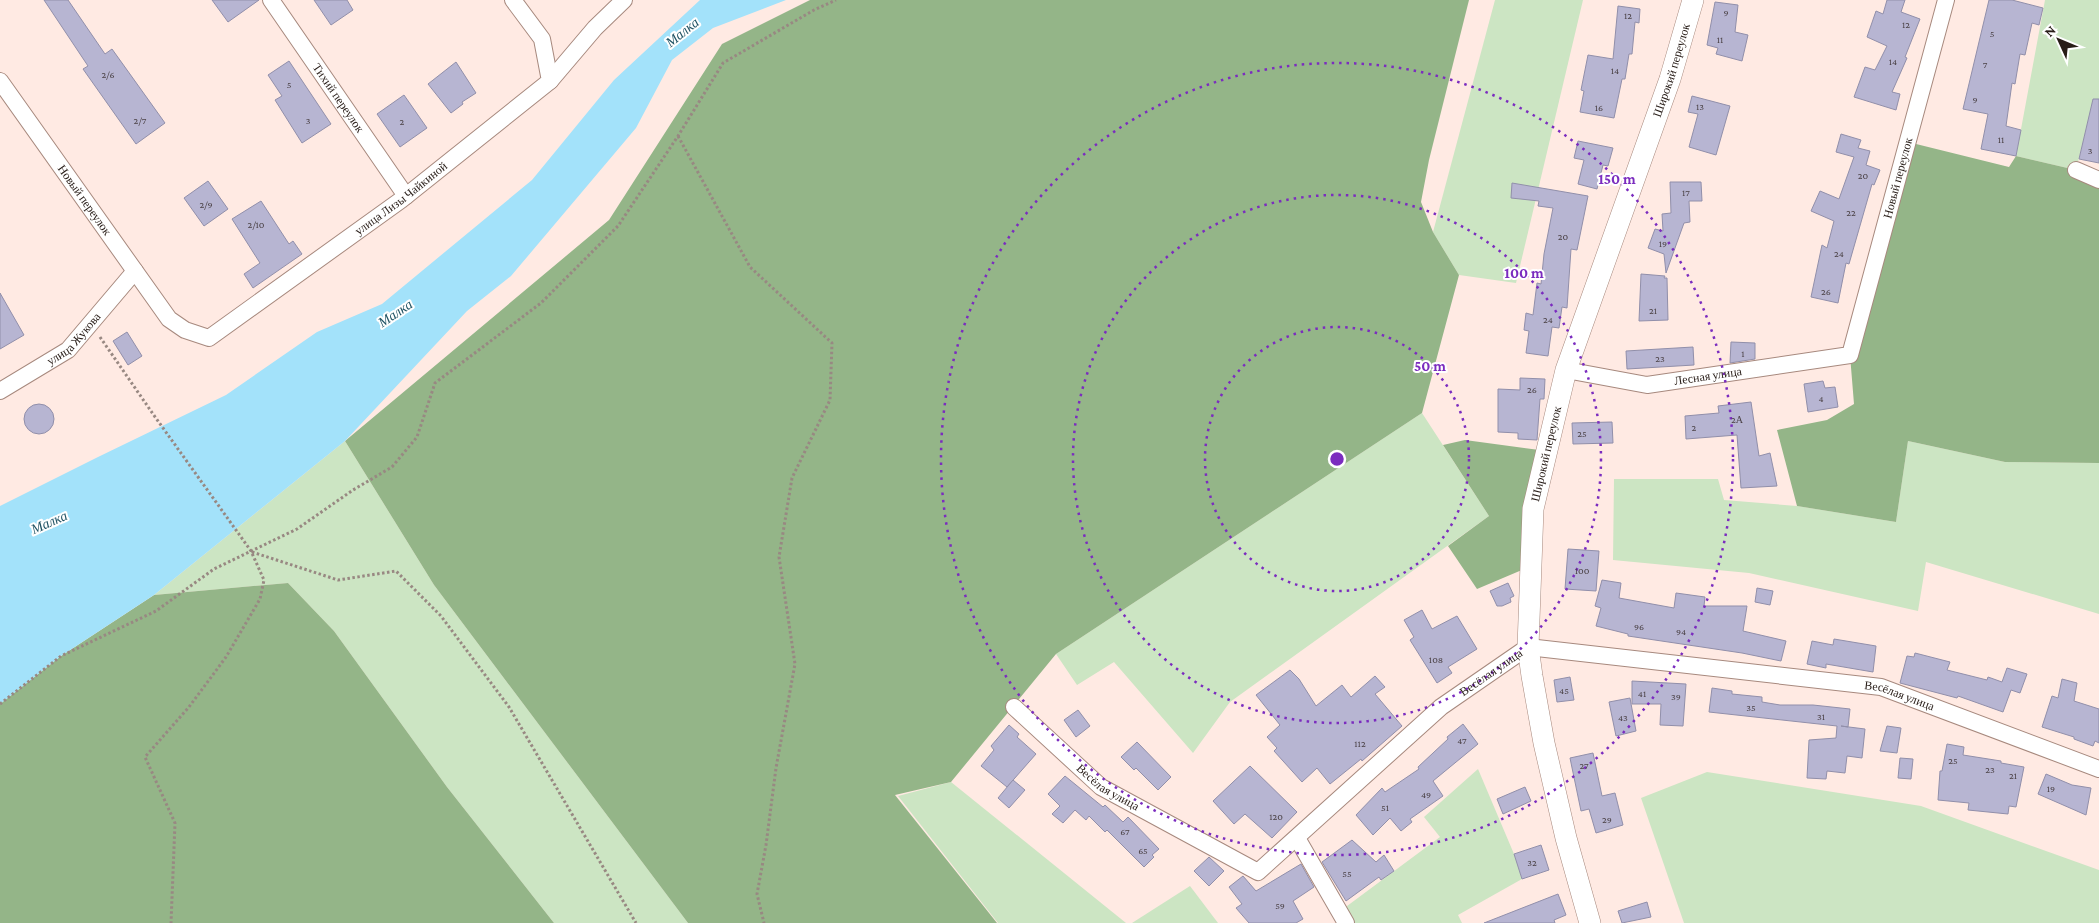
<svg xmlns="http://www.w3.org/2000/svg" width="2099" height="923" font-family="'Crimson Pro',serif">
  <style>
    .green { fill: #cce5c3 }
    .forest { fill: #94b588 }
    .water { fill: #a3e2fa }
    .building { fill: #b7b5d2; stroke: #918faa }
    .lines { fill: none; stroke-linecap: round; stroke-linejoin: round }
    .minor-casing { stroke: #a7897e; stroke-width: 18 }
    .tertiary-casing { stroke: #a7897e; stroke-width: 22 }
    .path { stroke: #988882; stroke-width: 3; stroke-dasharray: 2.5 2.5; stroke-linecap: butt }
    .minor { stroke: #fff; stroke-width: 16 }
    .tertiary { stroke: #fff; stroke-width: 21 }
    .ring { fill: none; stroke: #7b2cbf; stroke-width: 2.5; stroke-dasharray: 2.5 5 }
    .labels { text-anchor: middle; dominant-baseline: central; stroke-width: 4; stroke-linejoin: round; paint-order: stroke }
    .number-label { font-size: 10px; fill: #4b4246 }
    .street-label { font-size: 12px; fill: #271c17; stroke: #fff }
    .water-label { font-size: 14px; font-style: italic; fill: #205364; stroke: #fff }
    .centre { fill: #7b2cbf; stroke: #fff; stroke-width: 2.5 }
    .ring-label { font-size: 15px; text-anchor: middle; font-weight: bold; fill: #7b2cbf; stroke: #fff; stroke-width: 4; stroke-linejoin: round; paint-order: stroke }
  </style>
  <rect width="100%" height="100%" fill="#ffeae3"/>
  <g class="green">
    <polygon points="1495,0 1583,0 1516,283 1459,275 1433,232"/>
    <polygon points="2045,0 2099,0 2099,112 2091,110 2076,170 2016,156"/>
    <polygon points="1422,413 1489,516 1230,702 1193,753 1114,662 1077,685 1056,654"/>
    <polygon points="345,441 434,585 688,923 554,923 447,787 334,631 288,583 154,595"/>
    <polygon points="1908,441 2005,462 2099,463 2099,614 1926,562 1918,611 1749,573 1613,560 1614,479 1718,479 1724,500 1797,506 1896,522"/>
    <polygon points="1478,769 1514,854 1522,879 1458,915 1462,923 1346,923 1339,912 1440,837 1424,817"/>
    <polygon points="1707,772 1921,806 2099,870 2099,923 1684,923 1641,798"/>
    <polygon points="951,782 1126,923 998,923 898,796"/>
    <polygon points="1190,886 1218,923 1132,923"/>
  </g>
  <g class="forest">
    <polygon points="810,0 1469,0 1429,160 1421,202 1433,232 1459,275 1422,413 1056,654 951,782 895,795 997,923 688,923 434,585 345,441 609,220 722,44"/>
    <polygon points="1908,142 2009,167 2016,156 2076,170 2099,178 2099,463 2005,462 1908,441 1896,522 1797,506 1777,430 1827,420 1854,404 1850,355"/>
    <polygon points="1465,440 1547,451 1531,566 1477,589 1448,546 1489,516 1443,445"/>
    <polygon points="288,583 334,631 447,787 554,923 0,923 0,704 61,656 154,595"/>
  </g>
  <polygon class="water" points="700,0 786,0 713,28 672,60 636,128 511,276 467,311 345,441 154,595 61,656 0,704 0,506 98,457 226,395 317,332 382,304 532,180 614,80"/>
  <g class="building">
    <polygon points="44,0 68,0 105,54 112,49 165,123 136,144 83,69 88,66"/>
    <polygon points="212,0 259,0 228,22"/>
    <polygon points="314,0 347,0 353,10 331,25"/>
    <polygon points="1887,0 1905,0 1901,12 1920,19 1905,57 1907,58 1892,92 1900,94 1896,110 1854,97 1865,67 1875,70 1887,46 1867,37 1876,11 1883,14"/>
    <polygon points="1989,0 2012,0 2043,8 2039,25 2032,23 2025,55 2020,54 2015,84 2012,83 2006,126 2021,130 2016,156 1981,149 1988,114 1963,109"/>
    <polygon points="1715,2 1738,5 1735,32 1748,35 1742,61 1716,54 1718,48 1707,45"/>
    <polygon points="1618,6 1640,9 1639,23 1635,22 1632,54 1629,54 1625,79 1622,79 1614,118 1580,112 1584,91 1581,90 1588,55 1613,59"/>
    <polygon points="289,61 331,124 302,143 275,100 282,96 268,75"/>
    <polygon points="456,62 476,93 462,102 463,104 451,113 428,84"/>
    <polygon points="404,95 427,128 400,147 377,114"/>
    <polygon points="1692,96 1730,106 1716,155 1689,147 1698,114 1688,112"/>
    <polygon points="2093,99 2099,99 2099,163 2079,159"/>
    <polygon points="1841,134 1861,140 1858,148 1870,151 1866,165 1880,170 1874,185 1872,184 1849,264 1846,263 1838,303 1811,297 1822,245 1827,248 1834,221 1811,211 1820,191 1839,199 1854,157 1836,152"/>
    <polygon points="1578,141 1613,148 1608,166 1603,165 1597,189 1578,184 1584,160 1574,158"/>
    <polygon points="208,181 228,209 204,226 184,198"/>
    <polygon points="1670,182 1701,182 1702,201 1689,201 1690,222 1684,223 1666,273 1664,254 1648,248 1655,229 1663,231 1662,214 1671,213"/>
    <polygon points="1512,183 1588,196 1577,250 1571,249 1567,308 1562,307 1559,328 1552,327 1548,356 1526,353 1529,331 1524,330 1526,313 1533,315 1537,283 1541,284 1544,254 1553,208 1538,206 1539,201 1511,198"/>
    <polygon points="261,201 289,244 293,241 302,254 253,288 244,274 260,263 232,219"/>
    <polygon points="1641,274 1665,276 1664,278 1667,278 1668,320 1639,321"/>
    <polygon points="0,293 24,335 0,349"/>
    <polygon points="127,332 142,356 128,365 113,341"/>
    <polygon points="1731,342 1755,343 1755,359 1730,363"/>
    <polygon points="1693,347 1694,365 1627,369 1626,351"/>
    <polygon points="1520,378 1545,379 1544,399 1540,399 1537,440 1518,439 1518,433 1498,432 1498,389 1520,390"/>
    <polygon points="1823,381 1825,388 1835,387 1838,407 1808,412 1804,384"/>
    <polygon points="1751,402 1759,456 1770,453 1777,486 1741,488 1737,435 1686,439 1685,416 1719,413 1718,406"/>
    <circle cx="39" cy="419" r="15"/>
    <polygon points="1612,422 1613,443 1573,444 1572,423"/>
    <polygon points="1568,549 1599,551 1596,591 1565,589"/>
    <polygon points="1602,580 1621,583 1619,598 1674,608 1676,593 1705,597 1704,606 1747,606 1743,631 1786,641 1781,661 1742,653 1628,636 1628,634 1596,626 1601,608 1595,606"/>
    <polygon points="1508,583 1514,596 1510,598 1511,602 1502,606 1497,606 1490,591"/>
    <polygon points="1757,588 1773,591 1770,605 1755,602"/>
    <polygon points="1422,610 1432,629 1457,616 1477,649 1448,667 1452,673 1437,683 1410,640 1414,637 1404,620"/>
    <polygon points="1834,639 1876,646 1873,672 1826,664 1826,668 1807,664 1812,641 1833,645"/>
    <polygon points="1915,653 1950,662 1947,670 1987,680 1988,677 2002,682 2007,668 2027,674 2020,693 2011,690 2003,712 1958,696 1957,698 1900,683 1907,656 1914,657"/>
    <polygon points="1290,670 1299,679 1316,706 1342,685 1351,697 1375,676 1385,687 1375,694 1402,726 1362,761 1361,759 1330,784 1317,768 1302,782 1274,751 1277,748 1267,737 1280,725 1256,695"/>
    <polygon points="1570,677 1574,700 1557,702 1554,680"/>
    <polygon points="2062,679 2077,683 2074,701 2099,709 2099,743 2095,741 2093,746 2074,739 2074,737 2042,727 2052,696 2058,698"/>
    <polygon points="1632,681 1686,684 1683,726 1660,725 1661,704 1632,704"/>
    <polygon points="1712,688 1732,691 1732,694 1762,697 1762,702 1780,705 1813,705 1850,709 1848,727 1841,726 1865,729 1862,758 1847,756 1845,773 1827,771 1826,779 1807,778 1809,740 1836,738 1837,726 1709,712"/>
    <polygon points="1630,698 1636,731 1616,736 1609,702"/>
    <polygon points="1078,710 1090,726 1076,737 1064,720"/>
    <polygon points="1463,724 1478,744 1433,781 1443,796 1410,819 1412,822 1401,831 1390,818 1373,835 1356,815 1382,788 1385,792 1419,769 1418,767 1448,739 1447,737"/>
    <polygon points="1009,725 1019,734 1017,737 1036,754 1007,787 981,766 994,750 991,746"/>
    <polygon points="1887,726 1901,728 1897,753 1880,751"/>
    <polygon points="1137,742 1171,777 1158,790 1136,768 1134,770 1121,757"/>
    <polygon points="1947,744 1964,747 1963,755 2001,761 2001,763 2024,767 2016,807 2009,806 2008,814 1968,810 1969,803 1938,800 1940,771 1942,771"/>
    <polygon points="1593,753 1602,796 1615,793 1623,825 1596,833 1589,809 1581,811 1570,758"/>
    <polygon points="1900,758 1913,759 1911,779 1898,778"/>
    <polygon points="1250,766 1297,812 1272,838 1245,814 1234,824 1213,801"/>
    <polygon points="2046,774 2072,785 2091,788 2086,815 2038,794"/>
    <polygon points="1065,776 1103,807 1105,805 1123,822 1128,817 1159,849 1152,855 1154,857 1144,867 1107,830 1105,832 1089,816 1086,820 1075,810 1063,823 1052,814 1060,806 1048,794"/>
    <polygon points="1013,780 1025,790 1009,808 998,798"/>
    <polygon points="1525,787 1531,801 1503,814 1497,799"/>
    <polygon points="1352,840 1376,862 1384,855 1394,871 1381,880 1379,877 1346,901 1322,862"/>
    <polygon points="1541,845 1549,870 1522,879 1514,854"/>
    <polygon points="1209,857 1224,871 1209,886 1194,871"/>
    <polygon points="1301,864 1314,887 1293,901 1303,919 1296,923 1249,923 1236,908 1242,904 1229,887 1243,876 1256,891"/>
    <polygon points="1558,894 1566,915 1554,920 1555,923 1484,923"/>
    <polygon points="1647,902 1651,917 1622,923 1618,911"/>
  </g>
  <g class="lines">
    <g class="minor-casing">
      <g id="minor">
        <path id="s1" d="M271 0 406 196"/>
        <path id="s2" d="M0 81 169 319 185 330 209 338 401 200 550 81 542 39 513 0"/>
        <polyline points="550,81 595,28 624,0"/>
        <polyline points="2076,170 2099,180"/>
        <path id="s3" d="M1566 370 1647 385 1850 355 1946 0"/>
        <path id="s4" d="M0 391 68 350 135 271"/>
        <path id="s5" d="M1014 707 1101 787 1258 872 1441 707 1528 647 1881 687 2099 769"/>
        <polyline points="1297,838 1346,923"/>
      </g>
    </g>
    <g class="tertiary-casing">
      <g id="tertiary">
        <path id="s6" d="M1590 923 1566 838 1544 743 1532 676 1528 647 1533 509 1566 370 1670 79 1693 0"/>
      </g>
    </g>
    <g class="path">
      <polyline points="678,136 750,267 832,343 830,400 792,478 779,557 795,664 776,768 766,845 757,894 764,923"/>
      <polyline points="100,337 153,414 251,551 264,580 260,599 226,657 189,707 145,757 175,823 171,923"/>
      <polyline points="252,552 338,580 396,571 441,616 509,707 636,923"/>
      <polyline points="0,704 61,656 156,611 214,569 297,529 353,490 392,467 417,437 435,383 541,303 618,226 678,136 723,63 814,10 836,0"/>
    </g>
    <use href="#minor" class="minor"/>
    <use href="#tertiary" class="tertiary"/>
  </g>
  <g class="ring">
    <circle cx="1337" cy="459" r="132"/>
    <circle cx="1337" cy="459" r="264"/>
    <circle cx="1337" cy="459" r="396"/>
  </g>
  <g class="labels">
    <g class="number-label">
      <text x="1726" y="12">9</text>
      <text x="1628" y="15">12</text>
      <text x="1906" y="24">12</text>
      <text x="1992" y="33">5</text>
      <text x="1720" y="39">11</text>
      <text x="1893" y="61">14</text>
      <text x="1985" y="64">7</text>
      <text x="1615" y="70">14</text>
      <text x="108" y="74">2/6</text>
      <text x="289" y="84">5</text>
      <text x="1975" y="99">9</text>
      <text x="1700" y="106">13</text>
      <text x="1599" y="107">16</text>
      <text x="140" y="120">2/7</text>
      <text x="308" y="120">3</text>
      <text x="402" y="121">2</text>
      <text x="2001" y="139">11</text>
      <text x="2090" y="150">3</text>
      <text x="1863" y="175">20</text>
      <text x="1686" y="192">17</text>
      <text x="206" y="204">2/9</text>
      <text x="1851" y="212">22</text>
      <text x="256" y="224">2/10</text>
      <text x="1563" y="236">20</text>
      <text x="1663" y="243">19</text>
      <text x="1839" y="253">24</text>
      <text x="1826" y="291">26</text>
      <text x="1653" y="310">21</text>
      <text x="1548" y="319">24</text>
      <text x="1743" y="353">1</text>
      <text x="1660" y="358">23</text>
      <text x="1532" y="389">26</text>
      <text x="1821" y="398">4</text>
      <text x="1737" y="419">2А</text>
      <text x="1694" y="427">2</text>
      <text x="1582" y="433">25</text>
      <text x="1582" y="570">100</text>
      <text x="1639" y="626">96</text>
      <text x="1681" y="631">94</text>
      <text x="1436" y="659">108</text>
      <text x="1564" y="690">45</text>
      <text x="1642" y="693">41</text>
      <text x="1676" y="696">39</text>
      <text x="1751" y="707">35</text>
      <text x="1821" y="716">31</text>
      <text x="1623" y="717">43</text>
      <text x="1462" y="740">47</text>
      <text x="1360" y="743">112</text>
      <text x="1953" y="760">25</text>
      <text x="1584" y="765">27</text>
      <text x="1990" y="769">23</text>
      <text x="2013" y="775">21</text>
      <text x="2051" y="788">19</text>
      <text x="1426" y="794">49</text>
      <text x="1385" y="807">51</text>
      <text x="1276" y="816">120</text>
      <text x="1607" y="819">29</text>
      <text x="1125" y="831">67</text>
      <text x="1143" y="850">65</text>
      <text x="1532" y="862">32</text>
      <text x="1347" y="873">55</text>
      <text x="1280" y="905">59</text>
    </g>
    <g class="street-label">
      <text stroke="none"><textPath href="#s6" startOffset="882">Широкий переулок</textPath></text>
      <text stroke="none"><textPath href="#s1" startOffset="119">Тихий переулок</textPath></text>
      <text stroke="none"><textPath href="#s3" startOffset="471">Новый переулок</textPath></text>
      <text stroke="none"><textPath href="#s2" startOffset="574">улица Лизы Чайкиной</textPath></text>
      <text stroke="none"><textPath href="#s2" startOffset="146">Новый переулок</textPath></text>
      <text stroke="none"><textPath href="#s4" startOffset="91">улица Жукова</textPath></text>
      <text stroke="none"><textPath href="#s3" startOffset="144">Лесная улица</textPath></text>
      <text stroke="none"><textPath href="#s6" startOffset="478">Широкий переулок</textPath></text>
      <text stroke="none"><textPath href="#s5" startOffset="604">Весёлая улица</textPath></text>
      <text stroke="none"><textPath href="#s5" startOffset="1024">Весёлая улица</textPath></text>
      <text stroke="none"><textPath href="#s5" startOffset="124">Весёлая улица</textPath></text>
    </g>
    <g class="water-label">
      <text transform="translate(682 32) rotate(-39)">Малка</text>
      <text transform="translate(395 313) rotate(-34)">Малка</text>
      <text transform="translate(49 522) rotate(-24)">Малка</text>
    </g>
  </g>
  <circle cx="1337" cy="459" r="8" class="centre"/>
  <g class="ring-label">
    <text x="1617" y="184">150 m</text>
    <text x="1524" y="278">100 m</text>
    <text x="1430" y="371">50 m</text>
  </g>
  <g transform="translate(2059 40) rotate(314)" stroke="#ffffff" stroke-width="4" paint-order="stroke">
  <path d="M0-4L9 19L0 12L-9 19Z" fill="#271c17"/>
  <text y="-8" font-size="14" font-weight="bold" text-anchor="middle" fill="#271c17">N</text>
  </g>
</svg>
